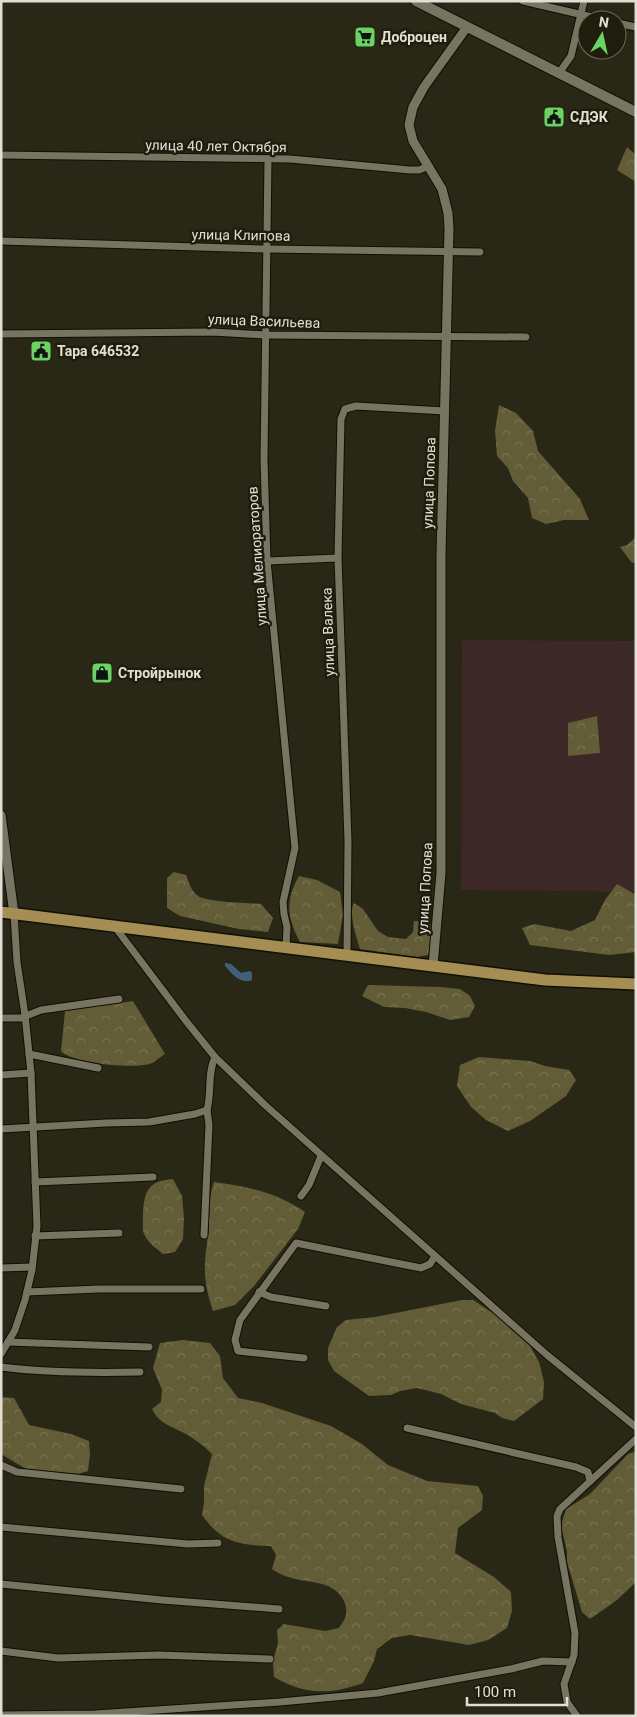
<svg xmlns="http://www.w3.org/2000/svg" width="637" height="1717" font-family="Roboto,sans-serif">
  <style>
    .education { fill: #3b2827 }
    .forest { fill: url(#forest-crowns) }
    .water { fill: #425f79 }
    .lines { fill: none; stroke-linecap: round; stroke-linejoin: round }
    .minor-casing { stroke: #120f02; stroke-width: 9 }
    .tertiary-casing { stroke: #120f02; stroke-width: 11 }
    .secondary-casing { stroke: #120f02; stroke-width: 12 }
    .primary-casing { stroke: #120f02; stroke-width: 14 }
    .minor { stroke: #777461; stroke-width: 7 }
    .tertiary { stroke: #777461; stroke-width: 9 }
    .secondary { stroke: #777461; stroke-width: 10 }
    .primary { stroke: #a48e53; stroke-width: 11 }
    .labels { text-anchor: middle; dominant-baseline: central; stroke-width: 5; stroke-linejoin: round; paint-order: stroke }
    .poi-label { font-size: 14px; font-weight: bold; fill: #e1dfd5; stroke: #201d0d; text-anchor: start }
    .street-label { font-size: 14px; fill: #e1dfd5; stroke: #201d0d }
  </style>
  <defs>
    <pattern id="forest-crowns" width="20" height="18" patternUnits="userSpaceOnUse" patternTransform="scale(1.25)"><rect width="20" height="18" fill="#625c37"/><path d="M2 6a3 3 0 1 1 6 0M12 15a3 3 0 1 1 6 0" fill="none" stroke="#787353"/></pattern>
  </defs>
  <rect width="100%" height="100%" fill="#292716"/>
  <polygon class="education" points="462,640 636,641 636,892 461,890"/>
  <g class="forest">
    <polygon points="627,147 636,155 636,182 617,170"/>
    <polygon points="499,405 516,413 533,431 538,451 580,499 589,520 564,520 546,524 532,518 528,498 513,481 508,468 497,456 495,431"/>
    <polygon points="636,537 636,562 632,563 620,547 627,545"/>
    <polygon points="597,716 600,753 568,756 568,723"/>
    <path d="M174 872 186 875C189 882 191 891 198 896 206 902 248 903 261 904L273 918 268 932 239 929 180 916 167 908V878Z"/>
    <path d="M299 876 317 880 340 892 343 914 338 944 300 942C287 918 285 901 299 876Z"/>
    <polygon points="617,884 636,895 636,952 609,955 530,945 522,928 534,924 571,931 595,920 605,900"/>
    <path d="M354 903 363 909 378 931 388 937 406 939 413 932 414 921 430 922 432 938 428 955 417 957 360 949C357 938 348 914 354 903Z"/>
    <polygon points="368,985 440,987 460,989 470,996 475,1006 469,1017 450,1020 426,1012 405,1008 384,1007 362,996"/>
    <path d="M133 1001 165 1054C160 1057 154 1063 149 1064 133 1069 71 1063 61 1051L65 1011Z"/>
    <polygon points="479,1057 530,1061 545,1066 569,1070 576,1080 566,1096 530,1121 508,1131 486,1120 471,1107 457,1086 460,1065"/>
    <path d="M173 1179 182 1196 184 1218 183 1239 175 1252 163 1254C156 1248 148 1243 144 1234 142 1229 143 1221 143 1215 144 1192 147 1181 173 1179Z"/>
    <path d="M214 1182C246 1186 278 1193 305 1212L298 1229 254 1286 235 1305 213 1311C208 1296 204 1280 205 1264 205 1250 209 1236 209 1221 210 1208 209 1195 214 1182Z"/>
    <polygon points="462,1300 473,1300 493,1313 529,1344 539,1362 544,1382 543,1399 514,1421 502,1418 495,1413 461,1404 441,1394 417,1388 400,1391 391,1395 369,1396 334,1371 328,1360 328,1348 337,1327 346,1320 375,1317"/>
    <path d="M183 1340 210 1343 220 1356 223 1378 238 1398 262 1403 331 1426 362 1444 388 1465 427 1481 478 1486 483 1496 482 1510 458 1528 455 1553 494 1577 511 1592 512 1611 507 1628 488 1640 469 1645 410 1635 392 1638 377 1649 374 1661 363 1683C329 1695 306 1695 274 1677L273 1661 278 1643 277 1630 284 1624 325 1631 339 1628C341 1624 346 1619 346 1614 348 1602 339 1591 328 1586 309 1579 290 1582 272 1569L276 1555 271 1546C252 1546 229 1544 215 1530 210 1526 206 1520 202 1515L204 1503V1486L212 1454C204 1446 196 1440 186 1434 173 1427 159 1424 152 1409L161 1402 162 1390 153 1368 160 1343Z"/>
    <polygon points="1,1397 14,1398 29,1425 71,1434 89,1441 90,1454 88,1471 78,1474 26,1469 1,1454"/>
    <polygon points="634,1452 636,1453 636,1582 617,1600 590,1619 582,1612 567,1562 567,1551 562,1530 562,1522 566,1509 590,1494 628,1454"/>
  </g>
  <path class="water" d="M225 963 231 964 241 973 250 971 252 973V980C241 985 232 974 225 966Z"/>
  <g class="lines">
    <g class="minor-casing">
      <g id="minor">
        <polyline points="523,1 605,20"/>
        <polyline points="617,23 636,27"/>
        <polyline points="559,73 571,56 584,1"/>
        <polyline points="1,155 290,159 410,170 419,170 429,166"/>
        <polyline points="268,160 264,459 267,561 295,848 283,902 284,914 287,927 286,948"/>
        <polyline points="1,241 266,249 480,252"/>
        <polyline points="1,334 212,332 266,335 526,337"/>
        <polyline points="267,561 338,558"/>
        <polyline points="115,927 186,1021 215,1057 265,1105 547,1355 636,1427"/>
        <polyline points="347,955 348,841 338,558 341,419 345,409 356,406 445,411"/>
        <polyline points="1,1018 21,1018 41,1010 119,999"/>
        <polyline points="29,1054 98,1068"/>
        <polyline points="1,1075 31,1073"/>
        <path d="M1 1129 106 1123 149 1122 195 1114 207 1110C212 1092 207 1074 215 1057"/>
        <polyline points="35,1182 153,1177"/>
        <polyline points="301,1196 309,1185 321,1156"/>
        <polyline points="204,1235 209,1125 207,1110"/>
        <polyline points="35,1236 119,1233"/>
        <polyline points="1,1268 32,1267"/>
        <polyline points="27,1292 99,1289 201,1289"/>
        <polyline points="259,1292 271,1297 326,1306"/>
        <polyline points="8,1342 149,1347"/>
        <polyline points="1,1354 15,1330 25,1300 32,1270 37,1226 31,1073 25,1015 17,962 14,914"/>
        <polyline points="304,1358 238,1351 235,1340 240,1320 296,1243 421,1268 430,1264 435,1256"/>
        <path d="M1 1367C47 1373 94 1373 140 1372"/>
        <polyline points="407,1428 576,1467 588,1472 590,1481"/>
        <polyline points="1,1465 17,1472 181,1489"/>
        <polyline points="1,1527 188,1544 218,1543"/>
        <polyline points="1,1584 162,1600 279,1609"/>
        <polyline points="1,1651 58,1658 159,1655 270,1659"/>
        <polyline points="1,1715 95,1714 280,1702 378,1693 511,1669 543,1661 572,1662"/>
        <polyline points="577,1716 567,1702 564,1684 574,1655 575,1633 558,1537 557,1516 560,1509 636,1439"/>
      </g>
    </g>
    <g class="tertiary-casing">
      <g id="tertiary">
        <polyline points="1,815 14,914"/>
        <polyline points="433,966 441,873 441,555 449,229 448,213 442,189 413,141 409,125 413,107 424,87 467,27"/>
      </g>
    </g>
    <g class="secondary-casing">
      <polyline id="secondary" points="416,1 636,112"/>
    </g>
    <g class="primary-casing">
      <polyline id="primary" points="1,912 545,980 636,984"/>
    </g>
    <use href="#minor" class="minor"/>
    <use href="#tertiary" class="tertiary"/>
    <use href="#secondary" class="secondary"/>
    <use href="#primary" class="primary"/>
  </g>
  <defs>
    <g id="supermarket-square" transform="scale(1.125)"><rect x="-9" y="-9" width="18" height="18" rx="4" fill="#69d464" stroke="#201d0d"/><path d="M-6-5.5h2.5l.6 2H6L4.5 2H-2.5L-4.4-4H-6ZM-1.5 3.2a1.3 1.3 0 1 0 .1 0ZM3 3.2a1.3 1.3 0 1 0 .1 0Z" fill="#111"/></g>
    <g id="civic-square" transform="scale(1.125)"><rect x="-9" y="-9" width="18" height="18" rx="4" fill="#69d464" stroke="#201d0d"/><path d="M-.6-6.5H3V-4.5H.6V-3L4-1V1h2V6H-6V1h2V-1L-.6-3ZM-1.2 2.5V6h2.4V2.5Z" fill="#111"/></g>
    <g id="shop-square" transform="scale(1.125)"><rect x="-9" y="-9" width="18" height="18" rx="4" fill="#69d464" stroke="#201d0d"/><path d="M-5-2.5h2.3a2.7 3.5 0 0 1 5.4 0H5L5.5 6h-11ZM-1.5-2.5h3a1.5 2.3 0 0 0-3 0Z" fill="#111"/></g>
  </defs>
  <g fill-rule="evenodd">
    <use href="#supermarket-square" x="365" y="37"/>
    <use href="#civic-square" x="554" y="117"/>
    <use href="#civic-square" x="41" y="351"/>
    <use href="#shop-square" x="102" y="673"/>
  </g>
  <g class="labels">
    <g class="poi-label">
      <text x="381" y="37">Доброцен</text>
      <text x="570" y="117">СДЭК</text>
      <text x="57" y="351">Тара 646532</text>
      <text x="118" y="673">Стройрынок</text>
    </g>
    <g class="street-label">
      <text transform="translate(216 146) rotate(1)">улица 40 лет Октября</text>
      <text transform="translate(241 235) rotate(1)">улица Клипова</text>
      <text transform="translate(264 321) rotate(2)">улица Васильева</text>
      <text transform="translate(429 483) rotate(-88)">улица Попова</text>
      <text transform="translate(257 556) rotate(-94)">улица Мелиораторов</text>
      <text transform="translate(328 632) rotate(-92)">улица Валека</text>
      <text transform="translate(425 888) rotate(-87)">улица Попова</text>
    </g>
  </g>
  <rect width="637" height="1717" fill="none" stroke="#e1dfd5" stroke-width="5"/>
  <g transform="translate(602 35) rotate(9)"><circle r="24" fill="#201d0d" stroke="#6d6b5d"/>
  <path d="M0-4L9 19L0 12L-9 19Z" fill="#69d464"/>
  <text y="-8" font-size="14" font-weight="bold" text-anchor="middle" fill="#e1dfd5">N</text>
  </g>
  <path d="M467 1697v8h100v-8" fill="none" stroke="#e1dfd5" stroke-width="2.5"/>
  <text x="474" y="1697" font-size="15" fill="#e1dfd5" stroke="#201d0d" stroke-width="4" paint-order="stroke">100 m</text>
</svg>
